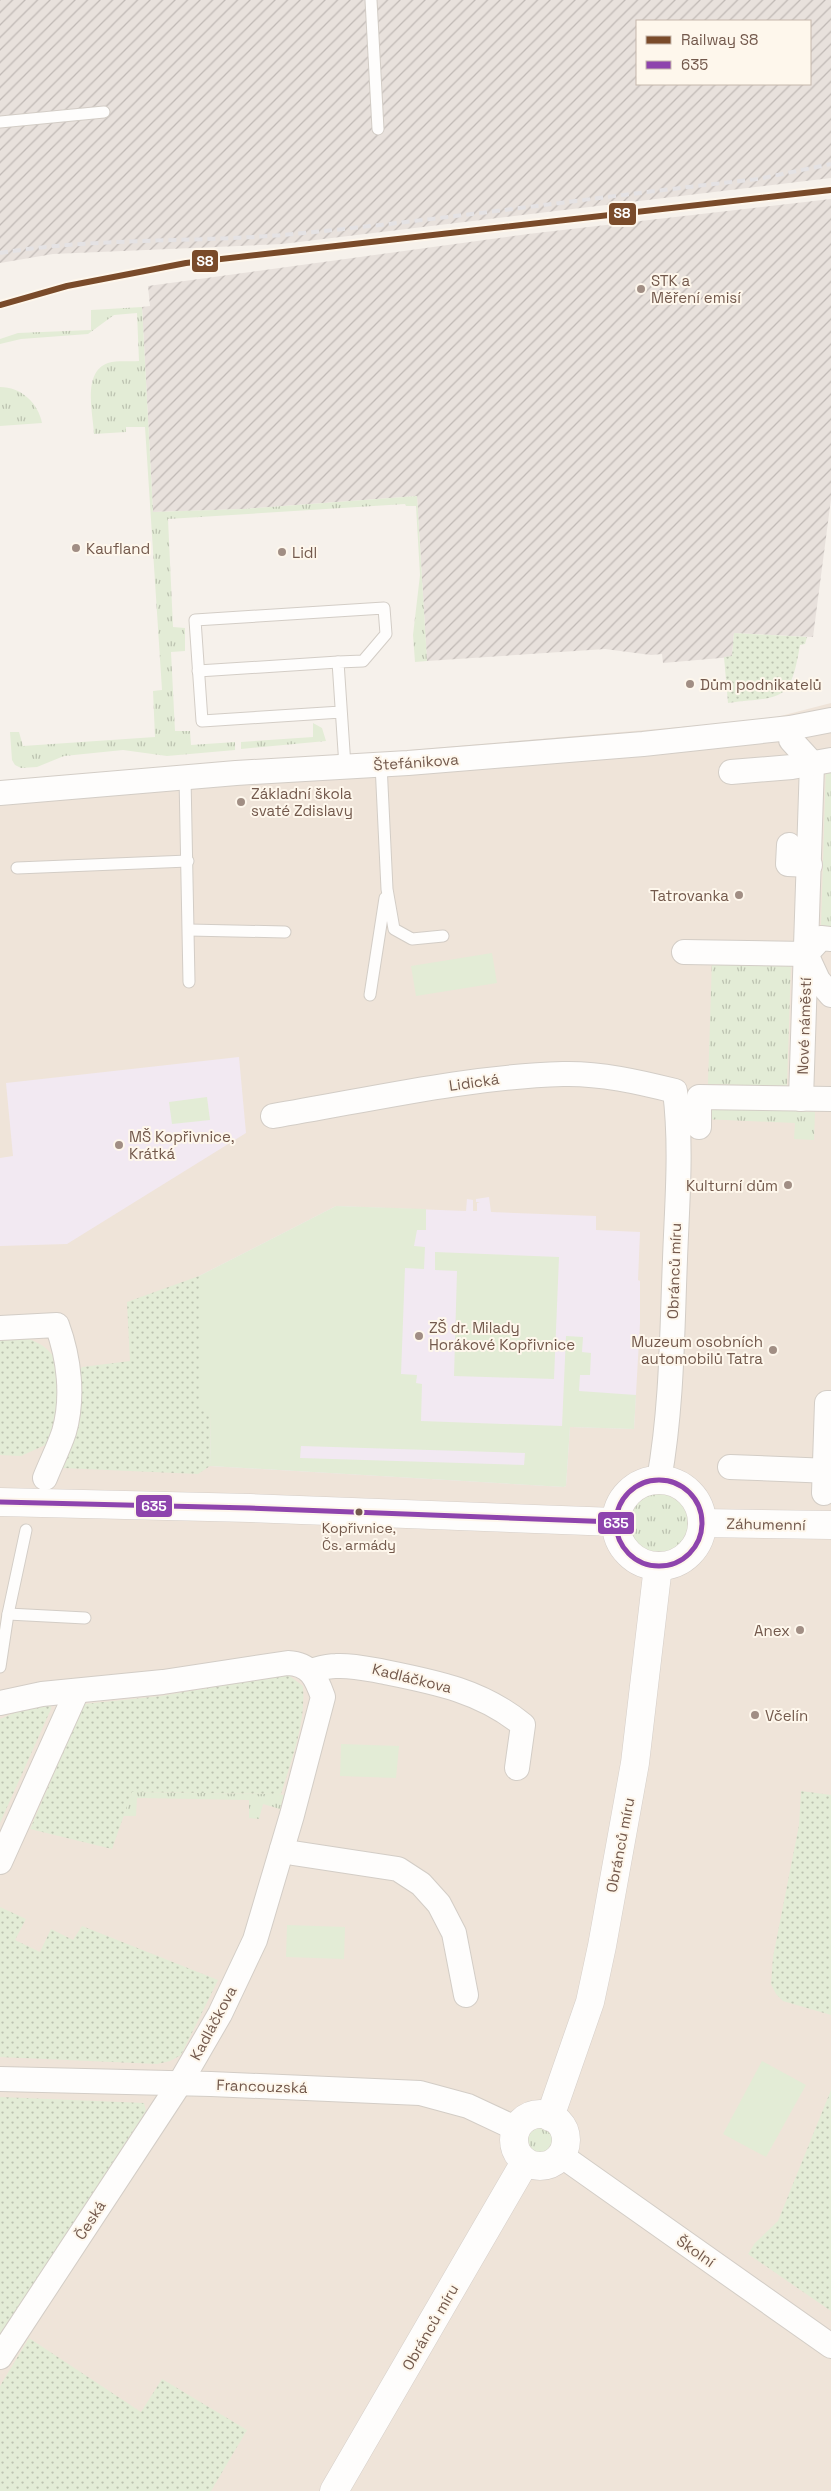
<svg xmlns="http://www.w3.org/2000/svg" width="831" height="2491" font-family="'Space Grotesk',sans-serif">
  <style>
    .residential { fill: #efe4d9 }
    .industrial { fill: url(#industrial-furrows); fill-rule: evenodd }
    .education { fill: #f2e9f2 }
    .grass { fill: url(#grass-tufts) }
    .park { fill: #e3ecd6; fill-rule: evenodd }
    .garden { fill: url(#garden-dots) }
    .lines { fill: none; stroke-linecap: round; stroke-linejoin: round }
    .lane-casing { stroke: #d3cdc6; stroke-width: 13 }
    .street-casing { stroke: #d3cdc6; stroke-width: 26 }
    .secondary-casing { stroke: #d5cec8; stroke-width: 29 }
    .lane { stroke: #fefdfc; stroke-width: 11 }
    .street { stroke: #fefdfc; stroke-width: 24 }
    .secondary { stroke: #fefdfc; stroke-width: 28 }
    .rail { stroke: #e4e2e4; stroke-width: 4; stroke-dasharray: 8 5; stroke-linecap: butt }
    .bus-1-casing { stroke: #fef7ec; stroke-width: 9 }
    .bus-1 { stroke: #8e44ad; stroke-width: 5 }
    .rail-1-casing { stroke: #fef7ec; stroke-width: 10 }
    .rail-1 { stroke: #7a4b2a; stroke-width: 6 }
    .poi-dot { fill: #a18e84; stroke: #fef7ec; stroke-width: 2 }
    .bus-dot { fill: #73594c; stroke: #fef7ec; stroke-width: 2 }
    .labels { text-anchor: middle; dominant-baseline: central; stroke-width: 4; stroke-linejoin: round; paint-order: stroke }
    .bus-label { font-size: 14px; fill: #73594c; stroke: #fef7ec }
    .poi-label { font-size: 15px; fill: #73594c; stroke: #fef7ec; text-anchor: start }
    .street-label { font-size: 15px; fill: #73594c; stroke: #fef7ec }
    .line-badge { stroke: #fef7ec; stroke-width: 2 }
    .badge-label { font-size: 14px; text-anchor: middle; font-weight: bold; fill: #fff }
  </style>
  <defs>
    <pattern id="industrial-furrows" width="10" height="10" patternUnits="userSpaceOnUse" patternTransform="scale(1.25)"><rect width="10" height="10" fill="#e8e1dc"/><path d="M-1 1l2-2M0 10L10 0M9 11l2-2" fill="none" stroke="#c0b9b5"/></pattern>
    <pattern id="grass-tufts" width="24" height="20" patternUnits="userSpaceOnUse" patternTransform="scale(1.25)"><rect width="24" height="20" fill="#e3ecd6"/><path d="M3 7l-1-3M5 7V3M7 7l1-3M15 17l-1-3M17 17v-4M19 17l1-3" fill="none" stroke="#bcc2b0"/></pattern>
    <pattern id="garden-dots" width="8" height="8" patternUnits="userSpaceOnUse" patternTransform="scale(1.25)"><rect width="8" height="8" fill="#e3ecd6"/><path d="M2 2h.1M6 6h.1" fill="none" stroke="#bcc2b0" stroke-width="1.8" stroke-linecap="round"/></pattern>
  </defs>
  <rect width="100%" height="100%" fill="#f6f1eb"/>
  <polygon class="residential" points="831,703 831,2491 0,2491 0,785 727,723 773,718"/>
  <g class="industrial">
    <path d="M0 0H831V178L282 244 53 254 0 263ZM637 21H810V84H637Z"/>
    <polygon points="831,199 831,499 813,637 734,633 732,657 663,663 662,654 651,655 605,649 427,661 417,496 244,509 153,512 142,307 150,306 148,286 528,234"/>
  </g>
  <g class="education">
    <polygon points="239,1057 246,1133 67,1244 0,1246 0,1158 13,1156 6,1083"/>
    <polygon points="489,1197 491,1212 596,1216 596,1230 640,1232 638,1280 640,1281 640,1323 634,1429 570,1427 566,1486 564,1487 210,1466 211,1411 199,1411 199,1276 336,1206 466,1211 467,1199 473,1200 473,1211 477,1211 477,1203 480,1202 476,1202 476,1199"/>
  </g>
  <g class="grass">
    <path d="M142 307 153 512 244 509 417 496 427 661 415 662 413 635 420 575 416 506H406L405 504 168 519 173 627 185 628V651L171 652 175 731H190L191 745 235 742V750L167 756 123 750 64 756 37 767 21 768 15 765 12 760 10 732H19L23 746 155 737 153 691 162 690 145 427H126V432L94 434C93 413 82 372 108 363 118 360 129 362 139 361L137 313 114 315 88 334 21 339 0 344V339L18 333 91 330V310Z"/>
    <path d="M0 387C21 387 38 403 42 423L0 426Z"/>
    <polygon points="313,723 322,728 326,741 241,749 241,742 313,737"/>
    <polygon points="831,766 831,926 821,926 826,767"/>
    <polygon points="712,959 791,962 787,1086 708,1084"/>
    <polygon points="704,1107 815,1112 814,1140 794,1139 795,1123 703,1119"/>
    <circle cx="659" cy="1523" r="30"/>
    <polygon points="132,1792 278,1794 284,1795 280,1809 263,1804 259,1819 249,1818 249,1800 137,1798 136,1816 123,1816"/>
    <circle cx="540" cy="2140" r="17"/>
  </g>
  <g class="park">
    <polygon points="492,953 497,983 416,996 411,966"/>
    <polygon points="207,1097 210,1120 172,1124 169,1102"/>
    <path d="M336 1206 426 1209V1230H417L414 1246 425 1247 424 1269 405 1268 401 1374 417 1375 416 1383 422 1384 421 1421 562 1426 566 1336 583 1337 582 1352 591 1353 590 1375H580L579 1391 636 1395 634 1429 570 1427 566 1486 564 1487 210 1466 211 1411H199V1276ZM301 1446 525 1453 524 1465 300 1458Z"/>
    <polygon points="435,1252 559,1257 554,1379 454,1376 457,1271 435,1270"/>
    <polygon points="341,1744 399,1746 396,1778 340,1776"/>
    <polygon points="287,1925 345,1927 344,1959 286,1957"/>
    <polygon points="762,2061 806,2085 766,2157 723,2134"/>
  </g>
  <g class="garden">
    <path d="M734 633 807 637 805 644 800 645C790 704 783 696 728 703L724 657 732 656Z"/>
    <polygon points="199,1276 199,1410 211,1411 210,1466 198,1474 62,1468 79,1372 82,1367 130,1361 127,1302"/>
    <path d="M0 1335C26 1335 52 1343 60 1370L54 1441 21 1456 0 1455Z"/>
    <path d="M287 1674 303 1686C306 1723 292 1758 281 1794L132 1792 112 1849 30 1829 84 1704 161 1696Z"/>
    <polygon points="42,1705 51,1706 51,1709 0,1823 0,1719 21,1710"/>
    <polygon points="801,1791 831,1795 831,2015 783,2001 776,1994 771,1984 773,1957 799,1825"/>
    <polygon points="0,1907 26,1919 15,1940 40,1952 51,1929 73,1940 82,1926 218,1980 181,2055 170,2061 157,2064 0,2057"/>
    <polygon points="831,2090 831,2311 748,2254 755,2243 778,2221"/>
    <polygon points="0,2097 144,2103 146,2111 0,2335"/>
    <polygon points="29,2338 141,2412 162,2379 247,2430 211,2491 0,2491 0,2386"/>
  </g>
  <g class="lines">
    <g class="lane-casing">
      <g id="lane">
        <polyline points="371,0 378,129"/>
        <polyline points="0,122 104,112"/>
        <polyline points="198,671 338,662"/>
        <polyline points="341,712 202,721 195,620 384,608 386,634 363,661 338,662 345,766"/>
        <polyline points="381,764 387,889 394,929 412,939 443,936"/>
        <polyline points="185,777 189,982"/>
        <polyline points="17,868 188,861"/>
        <polyline points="189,930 285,932"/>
        <polyline points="370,995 385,898"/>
        <polyline points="8,1614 85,1618"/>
        <polyline points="0,1667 8,1614 26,1530"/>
      </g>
    </g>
    <g class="street-casing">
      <g id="street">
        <polyline points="791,740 812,763 801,1099"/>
        <polyline points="731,772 792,767 831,760"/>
        <polyline points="0,793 236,773 408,763 643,744 790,728 831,720"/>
        <polyline points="789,845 788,864 810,865"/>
        <polyline points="684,952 806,954 818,980 831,995"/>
        <polyline points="806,954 821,938 831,939"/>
        <path d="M273 1116C369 1100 465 1077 563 1074 600 1073 639 1082 675 1091 682 1147 677 1203 675 1259 672 1333 672 1407 659 1480"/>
        <polyline points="699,1127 699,1097 831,1099"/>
        <path d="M0 1328 57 1325C69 1358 74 1397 64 1432 59 1447 51 1463 45 1478"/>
        <polyline points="730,1467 831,1471"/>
        <polyline points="824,1493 827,1403 831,1403"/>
        <path d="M310 1671C318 1669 327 1666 336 1666 353 1665 368 1669 385 1672 435 1682 482 1691 523 1725L517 1768"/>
        <path d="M0 1703 42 1694 163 1682 288 1663C310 1664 316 1677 323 1697L292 1815 255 1940 220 2014 180 2083 0 2357"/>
        <polyline points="282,1849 293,1853 398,1869 421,1884 439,1904 454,1933 466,1995"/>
        <polyline points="0,1862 77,1691"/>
        <polyline points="0,2079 211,2084 420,2093 468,2106 517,2129"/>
        <polyline points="562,2156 831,2346"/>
      </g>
    </g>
    <g class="secondary-casing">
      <g id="secondary">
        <circle cx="659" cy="1523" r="43"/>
        <polyline points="0,1502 250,1508 615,1522"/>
        <polyline points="702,1523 831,1525"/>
        <circle cx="540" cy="2140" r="26"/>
        <polyline points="550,2117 590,2002 602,1946 635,1763 658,1566"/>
        <polyline points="334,2491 525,2162"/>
      </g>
    </g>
    <use href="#lane" class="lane"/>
    <use href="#street" class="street"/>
    <use href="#secondary" class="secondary"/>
    <path class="rail" d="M0 253C97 237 196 243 294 234 449 219 603 196 758 179L831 164"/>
    <g class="bus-1-casing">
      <g id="bus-1">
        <circle cx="659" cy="1523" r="43"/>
        <polyline points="0,1502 250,1508 615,1522"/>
      </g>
    </g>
    <use href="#bus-1" class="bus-1"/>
    <g class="rail-1-casing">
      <polyline id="rail-1" points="0,305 67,286 186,263 831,190"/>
    </g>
    <use href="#rail-1" class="rail-1"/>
  </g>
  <g class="poi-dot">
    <circle cx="641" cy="289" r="5"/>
    <circle cx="76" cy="548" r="5"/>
    <circle cx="282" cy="552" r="5"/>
    <circle cx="690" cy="684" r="5"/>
    <circle cx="241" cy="802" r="5"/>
    <circle cx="739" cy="895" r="5"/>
    <circle cx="119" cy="1145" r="5"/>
    <circle cx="788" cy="1185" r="5"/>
    <circle cx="419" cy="1336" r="5"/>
    <circle cx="773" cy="1350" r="5"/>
    <circle cx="800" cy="1630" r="5"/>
    <circle cx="755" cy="1715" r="5"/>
  </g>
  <circle class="bus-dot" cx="359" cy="1512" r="4.5"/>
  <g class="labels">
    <g class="bus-label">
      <text x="359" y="1528">Kopřivnice,<tspan x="359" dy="17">Čs. armády</tspan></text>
    </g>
    <g class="poi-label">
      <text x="651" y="280">STK a<tspan x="651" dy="17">Měření emisí</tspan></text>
      <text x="86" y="548">Kaufland</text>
      <text x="292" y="552">Lidl</text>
      <text x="700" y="684">Dům podnikatelů</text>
      <text x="251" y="793">Základní škola<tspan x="251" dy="17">svaté Zdislavy</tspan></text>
      <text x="729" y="895" text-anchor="end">Tatrovanka</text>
      <text x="129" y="1136">MŠ Kopřivnice,<tspan x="129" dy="17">Krátká</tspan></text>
      <text x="778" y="1185" text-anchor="end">Kulturní dům</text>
      <text x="429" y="1327">ZŠ dr. Milady<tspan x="429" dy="17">Horákové Kopřivnice</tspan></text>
      <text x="763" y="1341" text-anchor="end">Muzeum osobních<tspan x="763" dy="17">automobilů Tatra</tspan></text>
      <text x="790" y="1630" text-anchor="end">Anex</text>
      <text x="765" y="1715">Včelín</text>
    </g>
    <g class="street-label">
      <text transform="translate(416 762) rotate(-4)">Štefánikova</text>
      <text transform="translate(804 1026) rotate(-88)">Nové náměstí</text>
      <text transform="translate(474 1082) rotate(-8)">Lidická</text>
      <text transform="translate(674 1271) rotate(-88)">Obránců míru</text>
      <text transform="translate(766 1524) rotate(1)">Záhumenní</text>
      <text transform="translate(412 1678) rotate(14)">Kadláčkova</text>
      <text transform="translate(620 1845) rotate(-79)">Obránců míru</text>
      <text transform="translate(213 2023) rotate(-62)">Kadláčkova</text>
      <text transform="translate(262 2086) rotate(2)">Francouzská</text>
      <text transform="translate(90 2220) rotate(-57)">Česká</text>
      <text transform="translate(696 2251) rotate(35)">Školní</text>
      <text transform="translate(430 2327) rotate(-60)">Obránců míru</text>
    </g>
  </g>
  <g class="line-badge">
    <rect x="608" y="202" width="29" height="24" rx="5" fill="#7a4b2a"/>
    <rect x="191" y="249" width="28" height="24" rx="5" fill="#7a4b2a"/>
    <rect x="135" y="1494" width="38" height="24" rx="5" fill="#8e44ad"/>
    <rect x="597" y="1511" width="38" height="24" rx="5" fill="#8e44ad"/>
  </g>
  <g class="badge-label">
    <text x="622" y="218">S8</text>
    <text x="205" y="266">S8</text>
    <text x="154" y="1511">635</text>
    <text x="616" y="1528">635</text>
  </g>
  <rect x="636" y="20" width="175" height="65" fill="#fef7ec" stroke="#c6b8ac"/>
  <rect x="646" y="36" width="25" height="8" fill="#7a4b2a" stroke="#c6b8ac"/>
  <text x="681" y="45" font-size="15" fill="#73594c">Railway S8</text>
  <rect x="646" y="61" width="25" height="8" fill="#8e44ad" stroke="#c6b8ac"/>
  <text x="681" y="70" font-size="15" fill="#73594c">635</text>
</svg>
